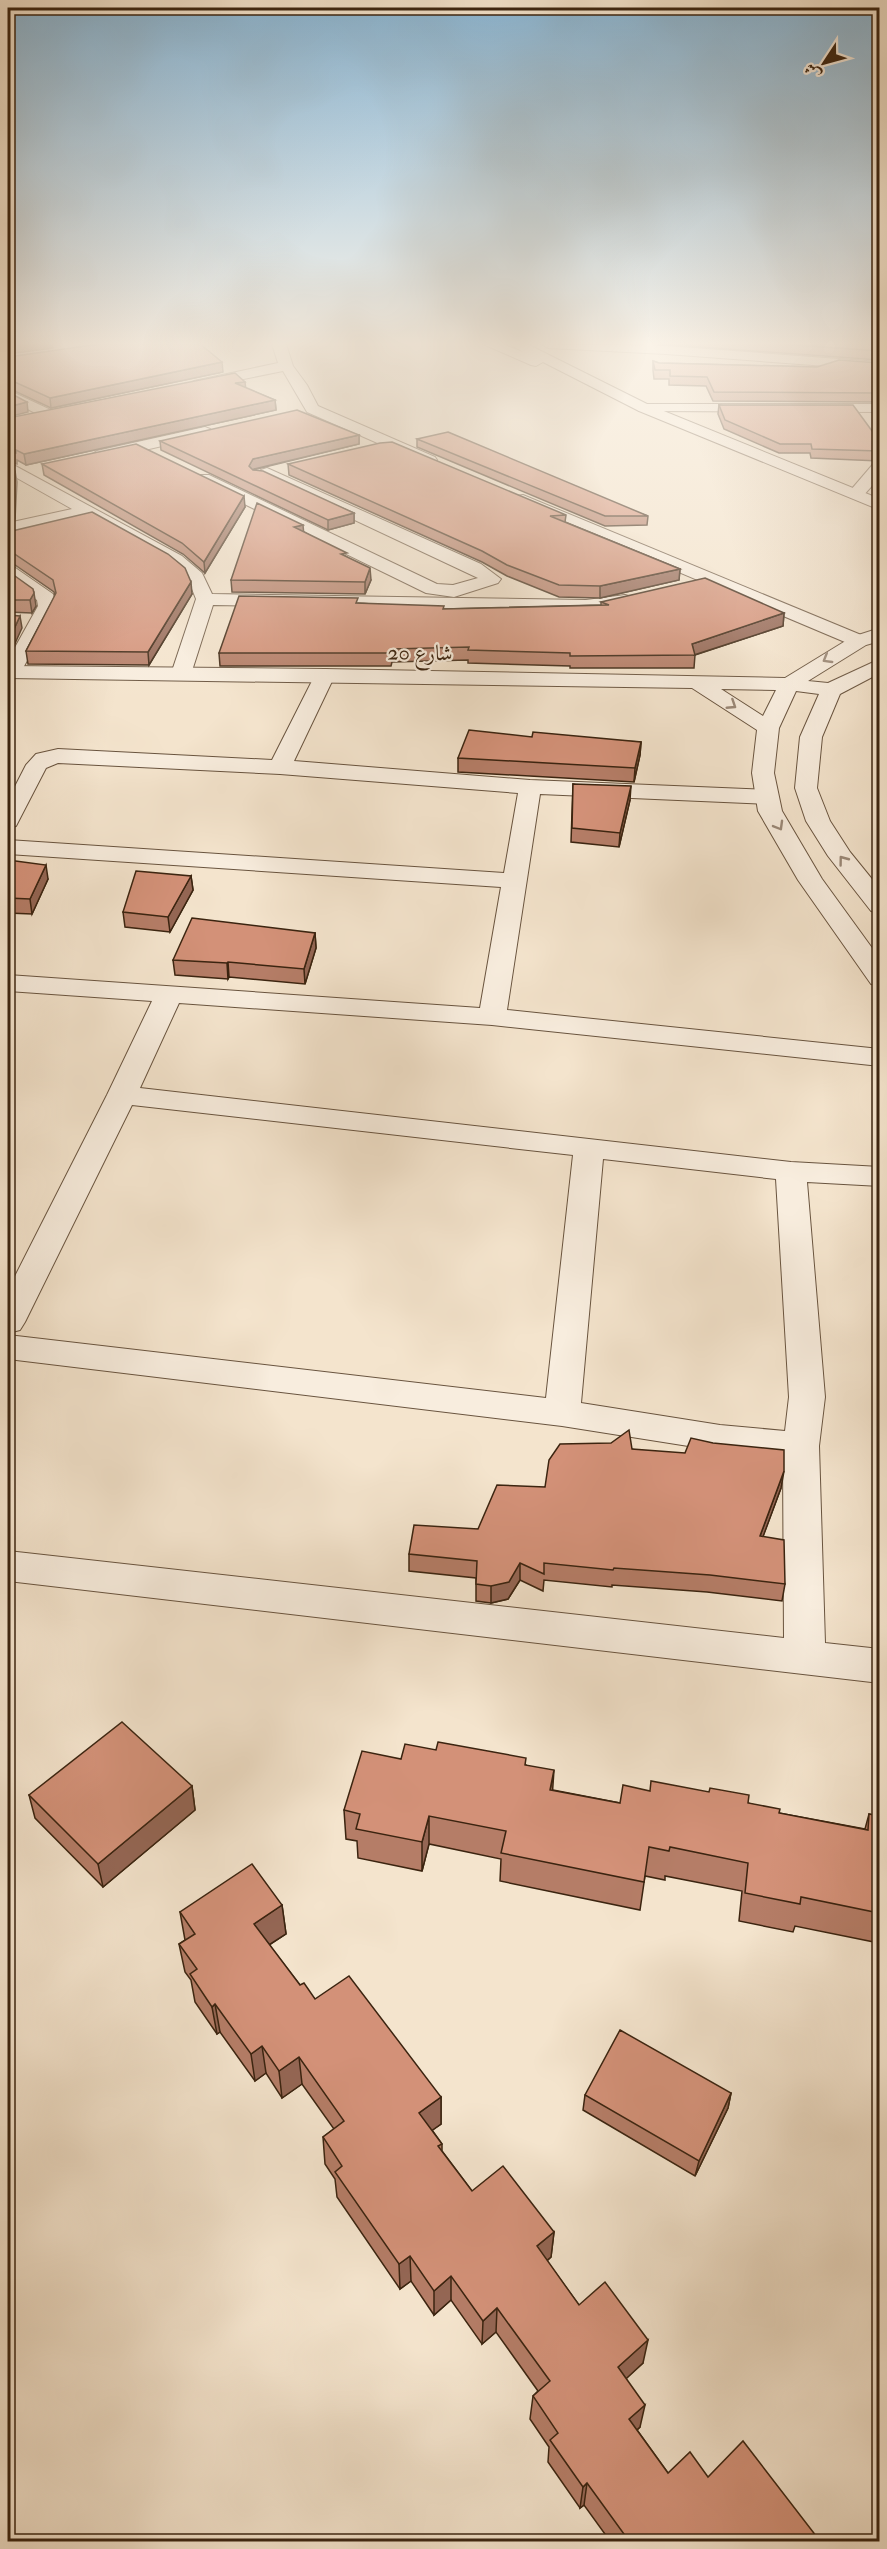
<svg xmlns="http://www.w3.org/2000/svg" width="887" height="2549" font-family="'IM FELL Double Pica',Amiri,serif">
  <style>
    .lines { fill: none; stroke-linecap: round; stroke-linejoin: round }
    .minor-casing { stroke: #69543f; stroke-width: 2 }
    .tertiary-casing { stroke: #69543f; stroke-width: 2 }
    .minor { fill: #f8edde; fill-rule: evenodd }
    .tertiary { fill: #f8edde; fill-rule: evenodd }
    .wall { fill: #b57d67; stroke: #3b2410; stroke-width: 1.5 }
    .shaded-wall { fill: #946654; stroke: #3b2410; stroke-width: 1.5 }
    .building { fill: #d39178; stroke: #3b2410; stroke-width: 1.5 }
    .oneway { stroke: #9a8877 }
    .labels { text-anchor: middle; dominant-baseline: central; stroke-width: 4.5; stroke-linejoin: round; paint-order: stroke }
    .far-street-label { font-size: 22px; fill: #3b2410; stroke: #f8edde }
  </style>
  <rect width="100%" height="100%" fill="#f4e4cd"/>
  <filter id="stains"><feTurbulence type="fractalNoise" baseFrequency=".00333" numOctaves="4"/><feColorMatrix values="0 0 0 0 .2 0 0 0 0 .09 0 0 0 0 .02 0 0 0 .5 -.17"/></filter>
  <radialGradient id="worn" r=".72"><stop offset=".6" stop-color="#630" stop-opacity="0"/><stop offset="1" stop-color="#630" stop-opacity=".3"/></radialGradient>
  <g class="lines">
    <g class="minor-casing">
      <g id="minor">
        <polygon points="272,344 286,344 293,366 307,385 318,406 435,457 437,460 435,463 423,463 307,412 283,371 194,389 187,385 194,381 278,363"/>
        <polygon points="643,344 660,344 648,350 643,349"/>
        <polygon points="8,390 53,411 55,414 53,417 43,417 8,399"/>
        <polygon points="644,404 880,404 880,412 639,411 637,408 639,405"/>
        <polygon points="205,427 210,429 213,432 210,435 97,461 89,456 97,451"/>
        <polygon points="880,461 880,477 862,497 850,497 848,494 850,491 874,463"/>
        <polygon points="8,462 182,556 202,573 212,594 586,600 625,595 632,597 634,601 632,605 586,612 213,605 191,674 188,678 174,678 171,674 196,599 188,579 170,564 85,516 8,533 8,523 72,509 8,473"/>
        <polygon points="267,468 481,564 501,579 498,583 454,597 426,593 197,481 195,478 197,475 209,475 437,584 453,585 478,578 261,476 259,473 261,470"/>
        <polygon points="523,495 866,637 869,641 866,645 852,645 517,504 515,500 517,496"/>
        <polygon points="8,566 14,567 53,594 56,606 21,672 18,676 8,677 8,660 38,606 37,600 8,579"/>
        <path d="M325 669 332 671 335 675 294 761 530 780 767 790 775 792 778 797 775 802 767 804 540 794 507 1010 880 1049V1066L492 1025 179 1003 140 1088 791 1162 880 1167V1186L807 1182 825 1397 819 1446 825 1643 880 1649V1683L8 1581V1551L784 1638 783 1458 720 1451 562 1426 8 1359V1335L546 1398 573 1155 132 1105 25 1322 20 1330 8 1333V1290L107 1095 152 1001 8 991V975L480 1008 501 887 8 854V840L504 873 518 793 280 774 58 763 46 768 16 826 8 828V800L26 765 36 754 58 749 272 760 315 675 318 671ZM603 1159 776 1179 789 1397 785 1431 720 1425 581 1403Z"/>
      </g>
    </g>
    <g class="tertiary-casing">
      <g id="tertiary">
        <polygon points="44,344 81,344 74,348 8,357 8,349"/>
        <polygon points="483,344 502,344 523,352 510,344 527,344 649,405 880,499 880,510 639,411 543,362 536,366 531,365"/>
        <polygon points="541,344 666,346 880,362 880,370 666,354 548,348"/>
        <path d="M880 628V641L866 645 808 681 828 683 880 659V673L840 694 822 737 817 788 830 821 850 852 880 889V913L871 911 828 856 806 821 795 788 800 737 819 694 796 691 779 728 774 773 782 811 822 879 880 959V986L871 984 798 880 758 811 752 773 757 730 692 688 8 678V666L325 669 785 678 852 637ZM721 689 776 690 763 716Z"/>
      </g>
    </g>
    <use href="#minor" class="minor"/>
    <use href="#tertiary" class="tertiary"/>
  </g>
  <g class="wall">
    <polygon points="658,344 879,344 879,360"/>
    <polygon points="8,357 223,372 51,408 8,388"/>
    <polygon points="653,361 659,363 817,367 879,363 879,402 713,401 706,386 669,385 669,379 654,379 653,370"/>
    <polygon points="245,388 275,400 276,410 26,465 17,460 17,464 8,461 8,418"/>
    <polygon points="719,405 879,436 879,461 811,458 810,453 779,453 724,429 718,414"/>
    <polygon points="874,405 879,405 879,424 873,414"/>
    <polygon points="359,435 359,444 253,470 354,513 354,523 328,530 161,450 160,441"/>
    <polygon points="417,439 648,516 647,525 605,526 417,447"/>
    <polygon points="42,464 245,507 205,573 183,554 44,475"/>
    <polygon points="288,464 566,515 565,522 680,569 679,580 600,598 559,597 507,576 482,562 289,475"/>
    <polygon points="8,523 14,531 192,594 149,665 28,664 26,651 55,596 54,592 15,565 8,564 8,565"/>
    <polygon points="304,532 347,557 371,580 365,594 232,592 231,580"/>
    <polygon points="8,571 36,606 32,613 8,612"/>
    <polygon points="601,602 784,613 783,626 695,655 694,668 570,668 570,666 468,663 468,660 392,662 391,666 220,666 219,653 358,603 444,609 601,605"/>
    <polygon points="532,737 641,742 640,755 634,782 458,772 458,758"/>
    <polygon points="573,784 630,800 619,847 571,842"/>
    <polygon points="8,860 48,879 32,914 8,913"/>
    <polygon points="191,876 193,890 170,932 125,927 123,912"/>
    <polygon points="315,933 316,948 305,984 229,977 228,979 175,975 173,960"/>
    <polygon points="632,1449 781,1488 763,1536 785,1584 782,1601 707,1592 612,1585 612,1587 544,1580 543,1591 520,1580 508,1599 491,1603 476,1601 476,1578 409,1571 409,1554 478,1529 545,1487"/>
    <polygon points="436,1750 526,1765 553,1790 620,1803 650,1791 748,1803 779,1813 865,1829 869,1814 879,1816 879,1943 795,1926 793,1932 739,1921 742,1891 665,1876 665,1880 645,1876 640,1910 500,1881 501,1859 429,1844 422,1871 358,1858 357,1841 346,1839 344,1810 401,1759"/>
    <polygon points="192,1786 195,1810 103,1887 35,1818 29,1795"/>
    <polygon points="282,1905 286,1934 269,1945 300,1985 315,1999 441,2097 441,2124 432,2130 442,2144 442,2151 472,2191 554,2232 551,2257 547,2261 579,2305 643,2363 626,2378 640,2427 637,2430 668,2473 708,2477 820,2541 610,2541 584,2505 580,2508 548,2462 549,2447 530,2419 533,2396 538,2391 496,2332 482,2344 451,2300 434,2315 411,2281 400,2289 337,2197 335,2179 325,2164 323,2137 334,2129 302,2084 282,2098 266,2073 255,2081 220,2032 217,2034 195,2002 191,1980 185,1972 179,1944 185,1940 180,1912"/>
    <polygon points="731,2093 728,2108 695,2176 583,2110 585,2095"/>
  </g>
  <g class="shaded-wall">
    <polygon points="8,344 52,344 53,348 8,354 8,355"/>
    <polygon points="222,362 223,372 51,408 50,398"/>
    <polygon points="245,382 246,391 235,383"/>
    <polygon points="275,400 276,410 26,465 24,454"/>
    <polygon points="27,402 28,412 8,417 8,407"/>
    <polygon points="359,435 359,444 254,469 250,475 249,466 253,459"/>
    <polygon points="15,471 17,482 15,519 8,522 8,510"/>
    <polygon points="244,496 245,507 205,573 204,562"/>
    <polygon points="354,513 354,523 328,530 328,520"/>
    <polygon points="303,525 304,536 294,527"/>
    <polygon points="370,568 371,580 365,594 365,582"/>
    <polygon points="680,569 679,580 600,598 600,586"/>
    <polygon points="191,582 192,594 149,665 148,652"/>
    <polygon points="34,593 36,606 32,613 30,600"/>
    <polygon points="784,613 783,626 694,655 692,644"/>
    <polygon points="20,616 22,628 8,659 8,642"/>
    <polygon points="641,742 640,755 634,782 635,768"/>
    <polygon points="631,786 630,800 619,847 620,833"/>
    <polygon points="46,865 48,879 32,914 30,899"/>
    <polygon points="191,876 193,890 170,932 168,917"/>
    <polygon points="315,933 316,948 305,984 304,969"/>
    <polygon points="228,962 229,977 228,979 227,963"/>
    <polygon points="784,1471 781,1488 757,1553 760,1536"/>
    <polygon points="520,1563 520,1580 508,1599 491,1603 491,1586"/>
    <polygon points="554,1770 552,1799 550,1790"/>
    <polygon points="192,1786 195,1810 103,1887 98,1864"/>
    <polygon points="429,1816 429,1844 422,1871 422,1842"/>
    <polygon points="282,1905 286,1934 258,1952 254,1924"/>
    <polygon points="215,2004 220,2032 217,2034 212,2007"/>
    <polygon points="262,2046 266,2073 255,2081 251,2054"/>
    <polygon points="299,2057 302,2084 282,2098 279,2071"/>
    <polygon points="731,2093 728,2108 695,2176 699,2161"/>
    <polygon points="441,2097 441,2124 420,2139 419,2113"/>
    <polygon points="554,2232 551,2257 534,2271 537,2246"/>
    <polygon points="410,2256 411,2281 400,2289 399,2264"/>
    <polygon points="451,2276 451,2300 434,2315 434,2291"/>
    <polygon points="497,2308 496,2332 482,2344 483,2321"/>
    <polygon points="648,2340 643,2363 614,2390 618,2367"/>
    <polygon points="645,2405 640,2427 625,2441 629,2419"/>
    <polygon points="587,2483 584,2505 580,2508 583,2487"/>
  </g>
  <g class="building">
    <polygon points="100,344 200,344 222,362 50,398 8,379 8,357"/>
    <polygon points="782,344 879,344 879,351"/>
    <polygon points="839,360 879,363 879,393 714,392 707,377 670,376 670,370 655,370 653,361 659,363 817,367"/>
    <polygon points="235,373 245,382 235,383 275,400 24,454 16,450 16,453 8,451 8,418"/>
    <polygon points="8,392 27,402 8,407"/>
    <polygon points="719,405 853,405 875,435 879,436 879,451 812,449 811,444 780,444 725,420"/>
    <polygon points="874,405 879,405 879,413"/>
    <polygon points="297,410 359,435 253,459 249,466 253,470 263,471 354,513 328,520 160,441"/>
    <polygon points="448,432 648,516 605,516 417,439"/>
    <polygon points="392,442 566,515 550,516 680,569 600,586 559,585 507,565 482,551 288,464 380,443"/>
    <polygon points="136,444 244,496 204,562 182,543 42,464"/>
    <polygon points="8,466 15,471 13,508 8,510"/>
    <polygon points="257,503 303,525 294,527 347,553 341,554 370,568 365,582 231,580"/>
    <polygon points="92,512 168,554 185,568 191,582 148,652 26,651 56,593 53,580 13,553 8,552 8,523 13,522 12,531"/>
    <polygon points="8,571 33,589 34,593 30,600 8,600"/>
    <polygon points="705,578 784,613 692,644 695,655 570,656 570,653 468,650 469,647 392,649 391,653 219,653 239,596 358,598 356,603 444,606 443,609 609,605 601,602"/>
    <polygon points="8,615 20,616 8,642"/>
    <polygon points="469,730 532,737 533,732 641,742 635,768 458,758"/>
    <polygon points="573,784 631,786 620,833 572,828"/>
    <polygon points="8,860 46,865 30,899 8,898"/>
    <polygon points="136,871 191,876 168,917 123,912"/>
    <polygon points="192,918 315,933 304,969 228,962 227,963 173,960"/>
    <polygon points="629,1430 632,1449 685,1453 691,1438 713,1443 784,1450 784,1471 760,1536 784,1540 785,1584 710,1575 614,1568 613,1570 544,1563 544,1574 520,1563 509,1582 491,1586 476,1584 477,1561 409,1554 414,1525 478,1529 497,1485 545,1487 549,1460 560,1444 611,1443"/>
    <polygon points="122,1722 192,1786 98,1864 29,1795"/>
    <polygon points="438,1742 526,1758 525,1765 554,1770 550,1790 620,1803 623,1785 650,1791 651,1781 709,1792 710,1788 749,1795 748,1803 780,1809 779,1813 868,1830 869,1814 879,1816 879,1913 801,1897 800,1904 745,1893 748,1863 670,1847 669,1851 649,1847 644,1882 501,1853 506,1831 429,1816 422,1842 356,1829 360,1814 344,1810 362,1751 401,1759 405,1744 436,1750"/>
    <polygon points="252,1864 282,1905 254,1924 300,1985 304,1983 315,1999 349,1976 441,2097 419,2113 442,2144 438,2146 472,2191 503,2166 554,2232 537,2246 579,2305 605,2282 648,2340 618,2367 645,2405 629,2419 668,2473 690,2452 708,2477 743,2441 820,2541 629,2541 587,2483 583,2487 550,2440 558,2433 533,2396 550,2381 497,2308 483,2321 451,2276 434,2291 410,2256 399,2264 335,2172 342,2166 323,2137 344,2121 299,2057 279,2071 262,2046 251,2054 215,2004 212,2007 190,1974 197,1969 179,1944 195,1934 180,1912"/>
    <polygon points="620,2030 731,2093 699,2161 585,2095"/>
  </g>
  <defs><path id="oneway-chevron" d="M-2-3.5L2.5 0L-2 3.5" fill="none" stroke-width="1.6" stroke-linecap="round" stroke-linejoin="round" transform="scale(1.5)"/></defs>
  <g class="oneway">
    <use href="#oneway-chevron" transform="translate(827 659) rotate(149)"/>
    <use href="#oneway-chevron" transform="translate(732 705) rotate(33)"/>
    <use href="#oneway-chevron" transform="translate(779 826) rotate(60)"/>
    <use href="#oneway-chevron" transform="translate(843 860) rotate(-127)"/>
  </g>
  <linearGradient id="sky" x2="0" y2="1"><stop stop-color="#8ab8d8"/><stop offset="0.49" stop-color="#faf3e8"/><stop offset="1" stop-color="#faf3e8" stop-opacity="0"/></linearGradient>
  <rect width="887" height="701" fill="url(#sky)"/>
  <g class="labels">
    <g class="far-street-label">
      <text transform="translate(420 653) rotate(1)">شارع 20</text>
    </g>
  </g>
  <rect width="887" height="2549" fill="none" stroke="#f4e4cd" stroke-width="30"/>
  <rect x="9" y="9" width="869" height="2531" fill="none" stroke="#3b2410" stroke-width="3"/>
  <rect x="15" y="15" width="857" height="2519" fill="none" stroke="#3b2410" stroke-width="1.5"/>
  <g transform="translate(824 63) rotate(234)" stroke="#f8edde" stroke-width="4.5" paint-order="stroke">
  <path d="M0-4.5L10 22L0 15L-10 22Z" fill="#3b2410"/>
  <text y="-9" font-size="16" font-weight="bold" text-anchor="middle" fill="#3b2410">ش</text>
  </g>
  <rect width="100%" height="100%" filter="url(#stains)"/>
  <rect width="100%" height="100%" fill="url(#worn)"/>
</svg>
